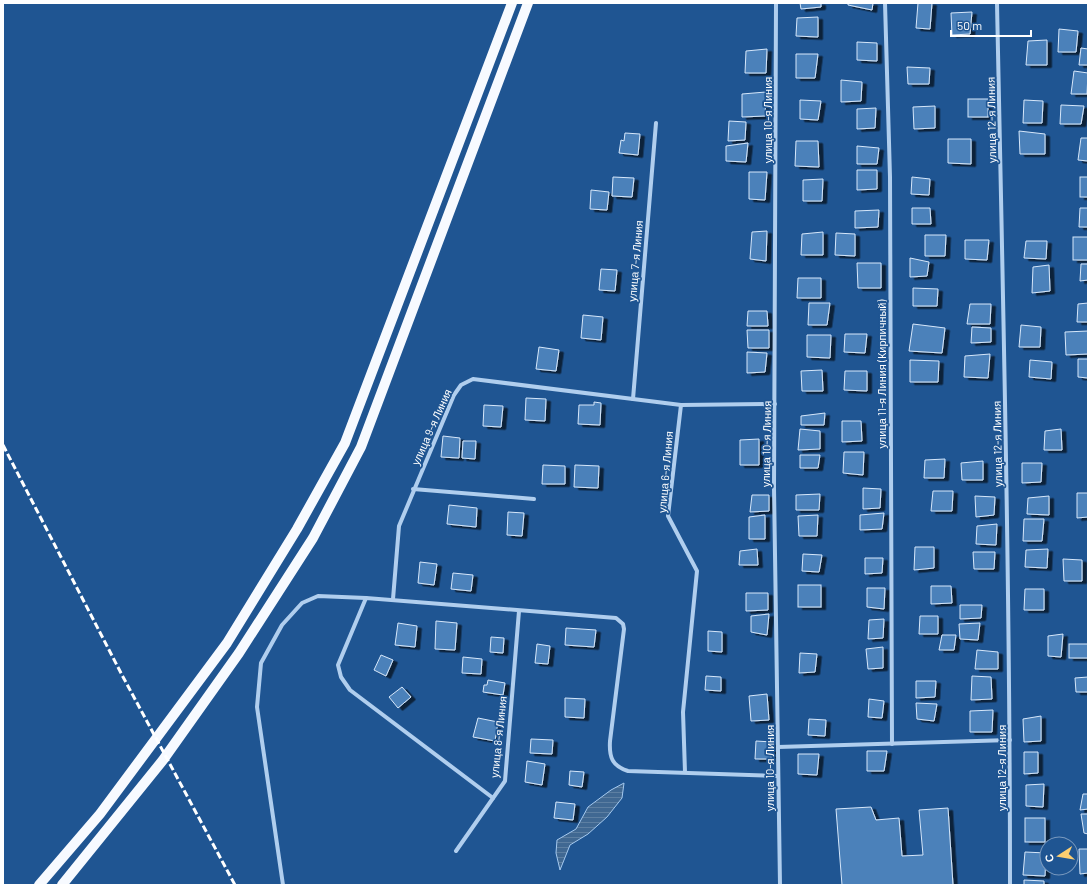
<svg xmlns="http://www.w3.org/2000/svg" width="1091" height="888" font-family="Barlow,sans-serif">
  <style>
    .water { fill: url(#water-rules); stroke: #a4c9ef }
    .building { fill: #4b81ba; stroke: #d6e7fa; filter: url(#shadow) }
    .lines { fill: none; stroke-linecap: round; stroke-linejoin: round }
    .street { stroke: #b0ceee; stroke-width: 4 }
    .primary { stroke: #f7faff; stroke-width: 10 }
    .rail { stroke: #fff; stroke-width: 3; stroke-dasharray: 7 3; stroke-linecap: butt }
    .labels { text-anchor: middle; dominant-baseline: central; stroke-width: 3.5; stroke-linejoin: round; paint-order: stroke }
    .street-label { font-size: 11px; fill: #fff; stroke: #1f5592 }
  </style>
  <defs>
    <pattern id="water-rules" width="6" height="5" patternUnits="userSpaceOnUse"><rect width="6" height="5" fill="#406892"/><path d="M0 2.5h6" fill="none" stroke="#5d7fa2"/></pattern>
    <filter id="shadow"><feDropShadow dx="4.5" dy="2.5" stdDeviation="0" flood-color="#0009"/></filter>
  </defs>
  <rect width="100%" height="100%" fill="#1f5592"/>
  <polygon class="water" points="624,783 622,798 607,817 588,834 570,845 560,870 556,853 557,840 576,829 588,807 611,790"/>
  <g class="building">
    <polygon points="800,3 821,3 821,7 801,9"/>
    <polygon points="848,3 873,3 872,10 848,5"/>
    <polygon points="918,3 932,3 930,29 916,28"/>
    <polygon points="972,12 970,34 952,35 951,13"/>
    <polygon points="818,17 818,37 796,36 797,18"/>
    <polygon points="1059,29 1078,31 1076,52 1058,52"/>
    <polygon points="1047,40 1047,65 1026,65 1028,41"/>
    <polygon points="857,42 877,43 877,61 857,60"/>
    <polygon points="1081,48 1088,49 1088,65 1079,65"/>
    <polygon points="767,49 766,73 745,73 746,51"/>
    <polygon points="796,54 818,54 815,78 796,78"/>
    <polygon points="907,67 930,68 929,84 908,84"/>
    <polygon points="1074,71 1088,73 1087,94 1071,94"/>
    <polygon points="841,80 862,82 861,101 841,102"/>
    <polygon points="766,92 765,116 742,117 742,94"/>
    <rect x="968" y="99" width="20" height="18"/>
    <polygon points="800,100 821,101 818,120 800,119"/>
    <polygon points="1024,100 1043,101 1042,123 1023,123"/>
    <polygon points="1061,105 1084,106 1081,124 1060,124"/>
    <polygon points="935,106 935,128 914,129 913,107"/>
    <polygon points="876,108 875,128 857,129 857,109"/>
    <polygon points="729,121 746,122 745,140 728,141"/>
    <polygon points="1019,131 1045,134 1045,154 1020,154"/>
    <polygon points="625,133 640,134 638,155 619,153 621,140 624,141"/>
    <polygon points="1081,138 1088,138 1088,161 1078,160"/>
    <polygon points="948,139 971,139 971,164 948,163"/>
    <polygon points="796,141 818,141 819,167 795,166"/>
    <polygon points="748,143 746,162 726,161 726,146"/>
    <polygon points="857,146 879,148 877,164 857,164"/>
    <polygon points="857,170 877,170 877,189 857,190"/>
    <polygon points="749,172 767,172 765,200 749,199"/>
    <polygon points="613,177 634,178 632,197 612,196"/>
    <polygon points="912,177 930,179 929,195 911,194"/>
    <rect x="1080" y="177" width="8" height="20"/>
    <polygon points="823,179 822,201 803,201 803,180"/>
    <polygon points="591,190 609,192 607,210 590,209"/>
    <polygon points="912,208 930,208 931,224 912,224"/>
    <polygon points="1080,208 1088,208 1088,227 1079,227"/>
    <polygon points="879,210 878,227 855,228 855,211"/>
    <polygon points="767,231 766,261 750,259 752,232"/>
    <polygon points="823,232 823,255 801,255 802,234"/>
    <polygon points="836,233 855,234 855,256 835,255"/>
    <polygon points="925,235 946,235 945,256 925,256"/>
    <rect x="1073" y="237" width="15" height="23"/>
    <polygon points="965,240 989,240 987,260 965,259"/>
    <polygon points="1026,241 1047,241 1046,259 1024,258"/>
    <polygon points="910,258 929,262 927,276 910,277"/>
    <polygon points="857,263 881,263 881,288 858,288"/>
    <polygon points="1081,264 1088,264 1088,280 1080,281"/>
    <polygon points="1049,265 1050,291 1032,293 1033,267"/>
    <polygon points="601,269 617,270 615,291 599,290"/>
    <polygon points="798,278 821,278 821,298 797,298"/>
    <polygon points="913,288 938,289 937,306 913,306"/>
    <polygon points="809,303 830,303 827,325 808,325"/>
    <polygon points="1088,303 1088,322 1077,322 1078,304"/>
    <polygon points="970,304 991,304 990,324 967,324"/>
    <polygon points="748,311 767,311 768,326 747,326"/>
    <polygon points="583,315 603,317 601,340 581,338"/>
    <polygon points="913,324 945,328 942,353 909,351"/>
    <polygon points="1021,325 1041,327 1040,347 1019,347"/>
    <polygon points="972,327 991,328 991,342 971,343"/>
    <polygon points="747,330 769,330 769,348 748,348"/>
    <polygon points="1088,331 1088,354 1066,355 1065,332"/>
    <polygon points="845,334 867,334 865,353 844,352"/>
    <polygon points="807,335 831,335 830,358 807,357"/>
    <polygon points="539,347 559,350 556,371 536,369"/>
    <polygon points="747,352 767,353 765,372 747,373"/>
    <polygon points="990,354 988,378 964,377 965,356"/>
    <polygon points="1078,359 1088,359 1088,378 1078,377"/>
    <polygon points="910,360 939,361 938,382 910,382"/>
    <polygon points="1030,360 1052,362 1051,379 1029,377"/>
    <polygon points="822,370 823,391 802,391 801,371"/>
    <polygon points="845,371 867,371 867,391 844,390"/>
    <polygon points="526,398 546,399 545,421 525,420"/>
    <polygon points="594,402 601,403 600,425 578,424 579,405 594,405"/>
    <polygon points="484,405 503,406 501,427 483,426"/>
    <polygon points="825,413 824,425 801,425 801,416"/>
    <polygon points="842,421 861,421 862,441 842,442"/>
    <polygon points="800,429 820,431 820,449 798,450"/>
    <polygon points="1061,429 1062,450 1044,450 1045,431"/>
    <polygon points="443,436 460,438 459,458 441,457"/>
    <polygon points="759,439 759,465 740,465 740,440"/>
    <polygon points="463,441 476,441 475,459 462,458"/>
    <polygon points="844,452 864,452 863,475 843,473"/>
    <polygon points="800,455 820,455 818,468 800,468"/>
    <polygon points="945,459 944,478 924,478 925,460"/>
    <polygon points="983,461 983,480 962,480 961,463"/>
    <polygon points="1022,463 1042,463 1041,482 1022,483"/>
    <polygon points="543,465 565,466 565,484 542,484"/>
    <polygon points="575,465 599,466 598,488 574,487"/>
    <polygon points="863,488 881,489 880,508 863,509"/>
    <polygon points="933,491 953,491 952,511 931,511"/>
    <polygon points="1077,493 1088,493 1088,517 1077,518"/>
    <polygon points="820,494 819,510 796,510 796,495"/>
    <polygon points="752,495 769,495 769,511 750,512"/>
    <polygon points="975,496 995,497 994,515 976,517"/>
    <polygon points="1049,496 1049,515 1027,514 1028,498"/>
    <polygon points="449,505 477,508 476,527 447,524"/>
    <polygon points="508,512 524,513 522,536 507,535"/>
    <polygon points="884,513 882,529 860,530 860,515"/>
    <polygon points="765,515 765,539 749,539 749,517"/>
    <polygon points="818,515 817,536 799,536 798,516"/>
    <polygon points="1024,519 1044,519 1042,541 1023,541"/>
    <polygon points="997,524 996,545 976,544 977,526"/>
    <polygon points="915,547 934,547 934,568 914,570"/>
    <polygon points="757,549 758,565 739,565 740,551"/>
    <polygon points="1048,549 1047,568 1025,567 1026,550"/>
    <polygon points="973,552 995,552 994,569 974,569"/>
    <polygon points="803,554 822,555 819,572 802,571"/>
    <polygon points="865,558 883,558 882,573 865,574"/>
    <polygon points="1063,559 1082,560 1082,581 1064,581"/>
    <polygon points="420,562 437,564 434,585 418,583"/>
    <polygon points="453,573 473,575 471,591 451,589"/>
    <rect x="798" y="585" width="23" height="22"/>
    <polygon points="931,586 951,586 952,603 931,604"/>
    <polygon points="867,588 885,588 884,609 867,607"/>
    <polygon points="1025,589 1044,589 1044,610 1024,610"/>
    <polygon points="746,593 768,593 768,610 746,611"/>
    <polygon points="960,605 982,605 981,618 960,619"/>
    <polygon points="769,614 767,635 751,632 751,616"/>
    <polygon points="920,616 938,616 938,634 919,634"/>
    <polygon points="884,619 883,638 868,639 869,620"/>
    <polygon points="436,621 457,623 455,650 435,649"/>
    <polygon points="398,623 417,626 415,647 395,645"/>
    <polygon points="980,623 978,640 960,639 959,624"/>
    <polygon points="566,628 596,630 594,647 565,645"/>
    <polygon points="708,631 722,632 722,652 708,651"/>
    <polygon points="1063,634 1061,657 1048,656 1048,636"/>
    <polygon points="942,635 956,635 954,650 939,650"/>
    <polygon points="491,637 504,638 503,653 490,652"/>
    <polygon points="537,644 550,646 548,664 535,663"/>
    <rect x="1069" y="644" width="19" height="14"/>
    <polygon points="883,647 883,668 868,669 866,649"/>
    <polygon points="977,650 998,652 998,669 975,669"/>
    <polygon points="800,653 817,654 815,672 799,673"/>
    <polygon points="381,655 393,660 386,676 374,670"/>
    <polygon points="463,657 482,659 481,674 462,673"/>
    <polygon points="706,676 721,677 721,691 705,690"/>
    <polygon points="972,676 991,677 992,699 971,700"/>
    <polygon points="1088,677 1088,692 1076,692 1075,678"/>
    <polygon points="488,680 505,683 503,695 483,692 484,685 487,685"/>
    <polygon points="916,681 936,681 935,697 916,698"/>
    <polygon points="402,687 411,697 398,708 389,697"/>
    <polygon points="767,694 769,720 751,721 749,696"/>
    <polygon points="565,698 585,699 584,718 565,717"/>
    <polygon points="869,699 884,701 882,718 868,717"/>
    <polygon points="916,703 937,704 934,721 917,719"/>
    <polygon points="993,710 992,732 970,732 970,711"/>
    <polygon points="1041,716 1041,741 1024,742 1023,719"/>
    <polygon points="478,718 498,722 495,741 473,737"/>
    <polygon points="809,719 826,720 825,736 808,735"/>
    <polygon points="531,739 553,740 552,754 530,753"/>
    <polygon points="756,741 772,742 771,759 755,759"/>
    <polygon points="867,751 887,751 884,771 867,771"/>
    <polygon points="1024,752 1038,752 1038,773 1024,774"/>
    <polygon points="798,754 819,754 817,775 798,774"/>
    <polygon points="527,761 545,764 542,785 525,782"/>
    <polygon points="570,771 584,772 582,787 569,785"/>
    <polygon points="1044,784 1043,807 1026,806 1026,785"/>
    <polygon points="1083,794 1088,794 1088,809 1080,810"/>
    <polygon points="556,802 575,804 573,820 554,818"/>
    <polygon points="871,807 876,820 899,818 902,856 923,855 919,810 948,808 953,885 842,885 836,809"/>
    <polygon points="1081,814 1088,814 1088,834 1084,833"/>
    <rect x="1025" y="818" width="20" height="24"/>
    <polygon points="1079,849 1088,849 1088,873 1080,874"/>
    <polygon points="1025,852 1046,853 1045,876 1023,875"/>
    <polygon points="1024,880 1044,881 1044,885 1024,885"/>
  </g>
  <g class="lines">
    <g class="street">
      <polyline points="776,3 774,488 780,885"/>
      <polyline points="885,3 890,177 892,744"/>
      <path d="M997 3C1003 297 1010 591 1010 885"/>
      <polyline points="633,399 656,123"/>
      <polyline points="413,489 534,499"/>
      <polyline points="393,599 399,526 454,395 461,385 473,379 681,405"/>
      <polyline points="778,747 1010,740"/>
      <polyline points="685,772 683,712 697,571 668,516 681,405 775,404"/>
      <path d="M493 798 350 690 341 677 338 665 366 598 616 618 623 624 624 629 610 741C609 757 612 766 628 771L778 776"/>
      <polyline points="456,851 505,781 519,611"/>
      <polyline points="283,885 257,707 261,663 282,625 302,603 318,596 366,598"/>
    </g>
    <g class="primary">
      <polyline points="39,885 100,814 227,643 297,529 345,443 512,3"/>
      <polyline points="62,885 163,760 239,653 313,538 361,447 528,3"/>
    </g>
    <polyline class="rail" points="3,445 122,675 235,885"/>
  </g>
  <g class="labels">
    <g class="street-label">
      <text transform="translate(767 120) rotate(-90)">улица 10-я Линия</text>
      <text transform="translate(991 120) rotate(-91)">улица 12-я Линия</text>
      <text transform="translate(635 261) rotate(-85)">улица 7-я Линия</text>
      <text transform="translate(881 374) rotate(-90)">улица 11-я Линия (Кирпичный)</text>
      <text transform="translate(431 427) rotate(-66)">улица 9-я Линия</text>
      <text transform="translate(766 444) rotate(-89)">улица 10-я Линия</text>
      <text transform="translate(997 444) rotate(-91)">улица 12-я Линия</text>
      <text transform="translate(665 472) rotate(-85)">улица 6-я Линия</text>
      <text transform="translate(498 737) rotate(-84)">улица 8-я Линия</text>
      <text transform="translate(769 768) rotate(-90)">улица 10-я Линия</text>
      <text transform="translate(1001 768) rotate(-90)">улица 12-я Линия</text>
    </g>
  </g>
  <rect width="1091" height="888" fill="none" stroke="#ffffff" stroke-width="8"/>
  <g transform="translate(1059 856) rotate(258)"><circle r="19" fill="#1f5592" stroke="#7999be"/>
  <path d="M0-3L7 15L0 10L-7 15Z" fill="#fcce70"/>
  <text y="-6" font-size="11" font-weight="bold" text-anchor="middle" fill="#ffffff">С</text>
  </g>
  <path d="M951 30v6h80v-6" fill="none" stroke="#ffffff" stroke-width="2"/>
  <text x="957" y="30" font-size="12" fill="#ffffff" stroke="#1f5592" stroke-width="3" paint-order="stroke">50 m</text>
</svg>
